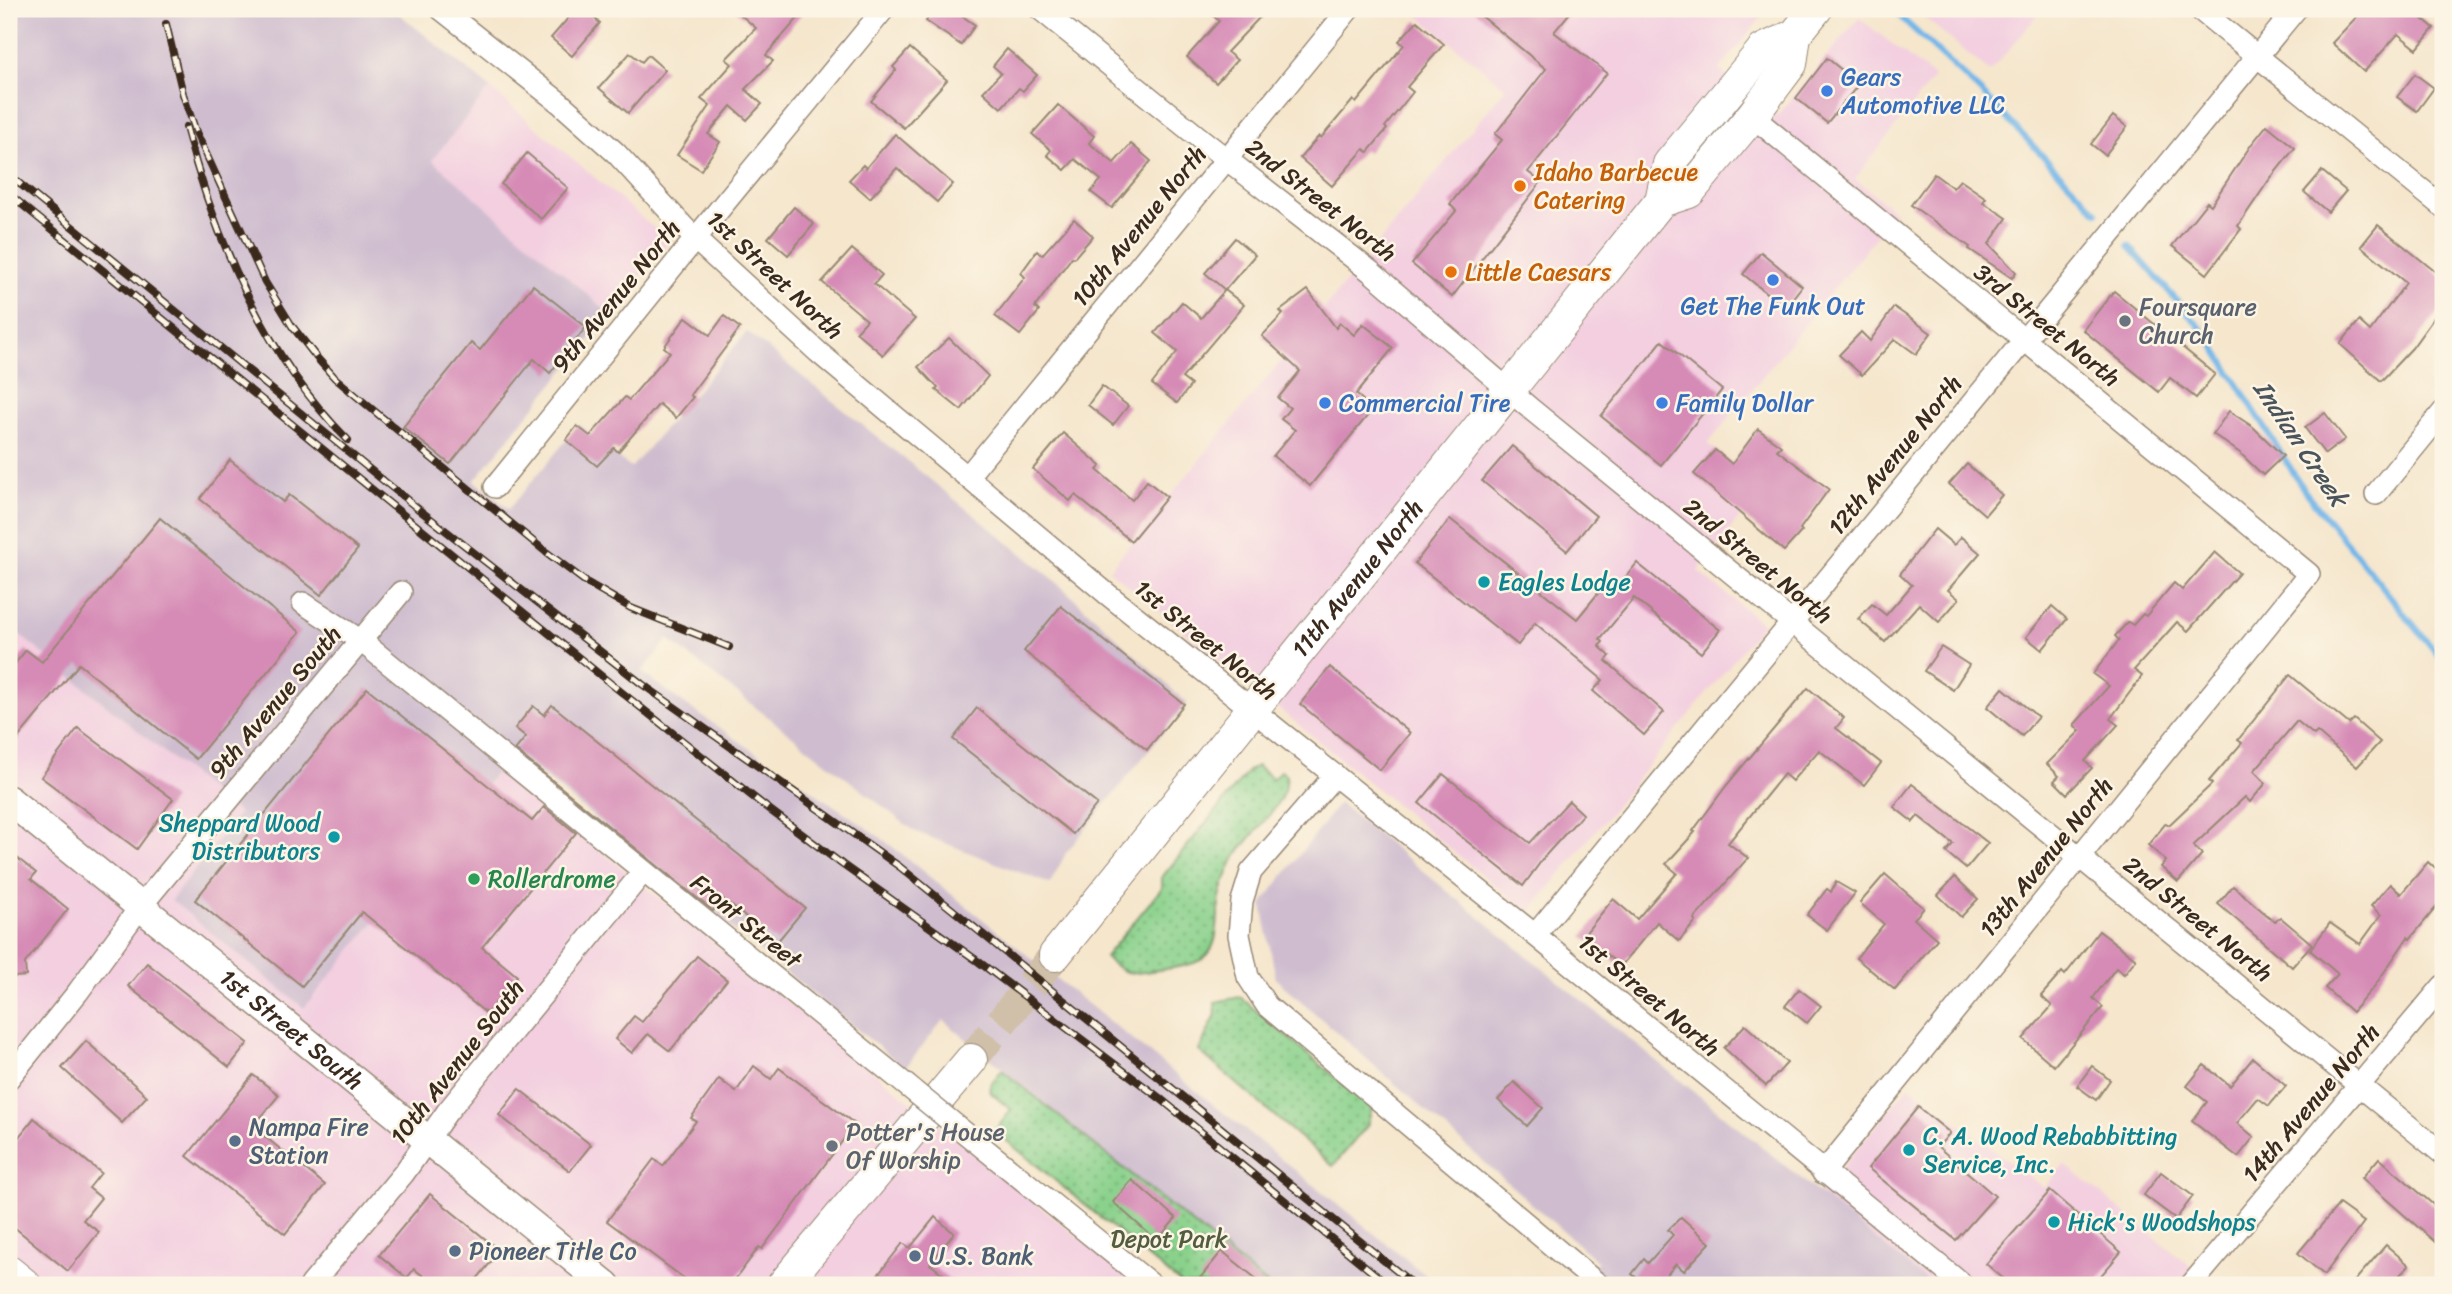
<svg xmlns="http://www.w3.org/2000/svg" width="2452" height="1294" font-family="Sriracha,sans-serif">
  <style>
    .built { fill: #f3cfe0 }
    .industrial { fill: #cfbdcf }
    .green { fill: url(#green-dots); stroke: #627e55; stroke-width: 2 }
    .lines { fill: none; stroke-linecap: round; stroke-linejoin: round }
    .stream { stroke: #72b6e8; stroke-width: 6 }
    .building { fill: #d68bb6 }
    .primary-tunnel { stroke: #d0c0a9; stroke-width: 32; stroke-dasharray: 32 16; stroke-linecap: butt }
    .street-casing { stroke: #988875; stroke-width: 24 }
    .secondary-casing { stroke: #988875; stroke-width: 31 }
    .primary-casing { stroke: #988875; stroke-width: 34 }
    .street { stroke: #fff; stroke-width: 21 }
    .secondary { stroke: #fff; stroke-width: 28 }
    .primary { stroke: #fff; stroke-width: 32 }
    .rail-casing { stroke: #3b2a1e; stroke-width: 8 }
    .rail { stroke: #fcf5e5; stroke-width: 5; stroke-dasharray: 16; stroke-linecap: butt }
    .street-bridge-casing { stroke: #988875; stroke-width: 24; stroke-linecap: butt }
    .street-bridge { stroke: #fff; stroke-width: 21 }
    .shop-dot { fill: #3f7fe0; stroke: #fcf5e5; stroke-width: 2.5 }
    .food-dot { fill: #e8710a; stroke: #fcf5e5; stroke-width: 2.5 }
    .worship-dot { fill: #6b7280; stroke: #fcf5e5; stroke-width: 2.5 }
    .culture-dot { fill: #0f9aa8; stroke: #fcf5e5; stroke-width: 2.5 }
    .leisure-dot { fill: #2e9e5b; stroke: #fcf5e5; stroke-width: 2.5 }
    .service-dot { fill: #5c6f8a; stroke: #fcf5e5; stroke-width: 2.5 }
    .labels { text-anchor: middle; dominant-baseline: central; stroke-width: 5; stroke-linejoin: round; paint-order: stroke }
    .shop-label { font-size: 24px; fill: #366cbe; stroke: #fcf5e5; text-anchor: start }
    .food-label { font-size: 24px; fill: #c56008; stroke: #fcf5e5; text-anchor: start }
    .street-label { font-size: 24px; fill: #3b2a1e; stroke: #fcf5e5 }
    .worship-label { font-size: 24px; fill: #5b616d; stroke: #fcf5e5; text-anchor: start }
    .culture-label { font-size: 24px; fill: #0d838f; stroke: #fcf5e5; text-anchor: start }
    .leisure-label { font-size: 24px; fill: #27864d; stroke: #fcf5e5; text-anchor: start }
    .service-label { font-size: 24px; fill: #4e5e75; stroke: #fcf5e5; text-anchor: start }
    .park-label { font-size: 24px; fill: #535c3f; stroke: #fcf5e5 }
    .water-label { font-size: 26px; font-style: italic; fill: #4c545b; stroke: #fcf5e5 }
  </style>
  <defs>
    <pattern id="green-dots" width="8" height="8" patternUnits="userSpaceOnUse" patternTransform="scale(1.75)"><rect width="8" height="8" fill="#8ad18c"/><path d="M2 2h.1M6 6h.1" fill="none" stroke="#72aa72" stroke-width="1.8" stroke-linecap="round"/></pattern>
  </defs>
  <rect width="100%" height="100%" fill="#fcf5e5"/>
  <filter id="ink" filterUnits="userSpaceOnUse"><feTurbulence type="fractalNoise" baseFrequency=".0143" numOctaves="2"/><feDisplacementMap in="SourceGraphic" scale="14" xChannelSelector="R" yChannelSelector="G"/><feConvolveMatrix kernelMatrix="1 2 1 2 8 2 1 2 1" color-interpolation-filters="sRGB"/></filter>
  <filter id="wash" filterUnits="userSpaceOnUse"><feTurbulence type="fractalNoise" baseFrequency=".00686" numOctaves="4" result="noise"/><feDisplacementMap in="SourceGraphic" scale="28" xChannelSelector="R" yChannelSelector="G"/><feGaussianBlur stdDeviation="1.57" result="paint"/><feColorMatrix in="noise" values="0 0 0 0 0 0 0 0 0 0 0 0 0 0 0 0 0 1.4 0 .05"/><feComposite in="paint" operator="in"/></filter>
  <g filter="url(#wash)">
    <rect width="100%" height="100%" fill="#f5e6cc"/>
    <g class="built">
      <polygon points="1410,9 1768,9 1719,70 1777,116 1859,18 1934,77 1855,179 1896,212 1708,444 1762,488 1698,571 1763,624 1529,913 1109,570 1506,88"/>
      <polygon points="1914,9 2043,9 1990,72"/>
      <polygon points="490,88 669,241 610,314 431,160"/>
      <polygon points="9,626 239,813 303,1008 500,769 1137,1285 9,1285"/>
      <polygon points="1909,1086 2044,1188 2064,1164 2214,1285 1932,1285 1820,1194"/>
    </g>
    <g class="industrial">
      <polygon points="9,9 393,9 490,88 432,160 610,314 474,481 509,509 579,425 631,468 747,332 1051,577 1187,703 1066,853 1050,884 914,831 668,639 642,672 680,701 880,837 1438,1285 1268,1285 943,1020 905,1068 513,752 304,1008 171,900 239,813 9,626"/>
      <polygon points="1339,803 1932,1285 1579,1285 1598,1262 1276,979 1262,904"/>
    </g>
    <g class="green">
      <path d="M1257 766 1273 779 1281 770 1286 776C1291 801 1245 838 1233 861 1228 872 1223 884 1220 897 1216 915 1221 945 1204 958 1191 968 1154 970 1136 973 1123 974 1115 966 1105 957L1162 888V877L1249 770Z"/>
      <polygon points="1240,997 1372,1108 1367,1126 1333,1166 1199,1051 1216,1014 1215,1002"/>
      <polygon points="1002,1070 1268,1285 1179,1285 1180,1283 995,1131 1011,1110 991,1093 990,1085"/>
    </g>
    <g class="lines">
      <g class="stream">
        <polyline points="1892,9 1985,96 2097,212"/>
        <polyline points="2129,246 2207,335 2306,493 2443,661"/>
      </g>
    </g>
    <g id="blocks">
      <g class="building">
        <polygon points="576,9 583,9 600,23 572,56 551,38"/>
        <polygon points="734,9 806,9 766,55 773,61 745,89 762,104 747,120 731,106 708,134 720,142 701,170 677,155 710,106 701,99 732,64 726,59 756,28"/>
        <polygon points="935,9 952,9 975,25 961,45 926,21"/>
        <polygon points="1206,9 1251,9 1260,17 1227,52 1237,60 1216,83 1187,57 1219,21"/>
        <polygon points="1473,9 1573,9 1554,32 1607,73 1528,172 1541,182 1452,297 1412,264 1456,211 1450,204 1502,140 1495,134 1546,69"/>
        <polygon points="2364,9 2411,9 2434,28 2417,49 2398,34 2364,72 2332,43"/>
        <polygon points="1417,21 1444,44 1407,87 1413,92 1385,127 1387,129 1368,152 1364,149 1332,186 1300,158 1319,136 1321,138 1353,100 1356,103 1404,45 1399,41"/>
        <polygon points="910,48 947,80 904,128 871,101 896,70 893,67"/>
        <polygon points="1007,49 1037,75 1023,91 1019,88 1001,108 983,92 1001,73 993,66"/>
        <polygon points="630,53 642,62 648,55 665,70 628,113 599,88"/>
        <polygon points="1827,58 1859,84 1827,123 1796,98"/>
        <polygon points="2415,74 2434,88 2417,111 2397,97"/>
        <polygon points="1058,105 1094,136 1089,143 1114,163 1131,144 1151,161 1112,208 1091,192 1101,180 1075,159 1065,170 1047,155 1051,150 1032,134"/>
        <polygon points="2113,116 2127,127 2105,155 2091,144"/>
        <polygon points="2267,125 2295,148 2269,180 2238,226 2241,229 2207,274 2172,246 2207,202 2211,205 2251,145"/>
        <polygon points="895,134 953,184 937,202 897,168 870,198 849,180 863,165 866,168"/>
        <polygon points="527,153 568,188 541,219 501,184"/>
        <polygon points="2322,171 2346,191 2328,212 2304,192"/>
        <polygon points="1934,174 1953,188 1960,180 1986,198 1983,202 2007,218 1989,244 2016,272 2012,278 1969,249 1970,247 1911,205"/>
        <polygon points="794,207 814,224 788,255 768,238"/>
        <polygon points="1074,219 1093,236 1074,258 1072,257 1035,307 1039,311 1020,335 995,316 1025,277 1021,273 1037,251 1042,255"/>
        <polygon points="2378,225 2443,278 2443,305 2412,348 2381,381 2340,344 2359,321 2370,331 2406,283 2361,246"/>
        <polygon points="1235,238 1255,255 1225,290 1205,273"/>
        <polygon points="852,249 882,275 874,284 915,319 883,355 856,332 867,320 822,282"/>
        <polygon points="1761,252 1802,286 1785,308 1743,274"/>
        <polygon points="533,285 586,327 550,373 534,359 450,464 403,427 471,343 480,350"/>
        <polygon points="1225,290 1244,305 1182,378 1191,385 1177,403 1152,384 1177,352 1155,333 1182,302 1201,318"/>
        <polygon points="1308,290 1336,328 1340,323 1354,335 1363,324 1393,348 1356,394 1373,409 1310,486 1273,456 1295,430 1281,419 1290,408 1278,398 1300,371 1262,336 1283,314 1280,311"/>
        <polygon points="2114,291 2215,374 2196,398 2170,378 2159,392 2083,330"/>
        <polygon points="1894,307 1931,333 1916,354 1895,339 1862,375 1839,355 1861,332 1870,341"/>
        <polygon points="724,316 740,328 690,395 693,397 676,418 659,404 618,452 614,448 597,466 566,440 577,426 590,436 625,397 629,400 670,352 664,347 686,317 710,335"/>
        <polygon points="949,338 988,376 961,410 936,390 938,388 918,367"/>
        <polygon points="1662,341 1722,390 1661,465 1601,416"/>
        <polygon points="1102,386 1128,406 1113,425 1088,405"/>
        <polygon points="2229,411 2253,427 2283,456 2263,475 2240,453 2213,434"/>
        <polygon points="2325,413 2345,439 2325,454 2305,428"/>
        <polygon points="1758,429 1781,446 1777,450 1829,489 1800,529 1802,531 1784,551 1694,474 1715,450 1732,464"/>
        <polygon points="1063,433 1101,466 1097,470 1132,500 1147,481 1167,497 1131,541 1075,495 1070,501 1033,469"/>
        <polygon points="1512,446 1596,516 1567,551 1482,481"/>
        <polygon points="230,460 283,502 289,495 358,549 321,595 200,499"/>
        <polygon points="1967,464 2002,495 1985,515 1949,484"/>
        <polygon points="160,518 300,632 196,759 79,664 9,749 9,671 26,650 42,662"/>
        <polygon points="1450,519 1577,619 1604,586 1613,593 1637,563 1720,630 1701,653 1634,598 1600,639 1603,642 1599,646 1610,656 1606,661 1664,712 1644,735 1593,691 1603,680 1535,623 1518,645 1415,563"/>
        <polygon points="1935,529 1954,545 1961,537 1980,553 1948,590 1959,599 1939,622 1919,604 1885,642 1858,619 1872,604 1886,615 1912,585 1900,574"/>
        <polygon points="2215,552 2239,573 2188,631 2177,622 2134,670 2142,676 2110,719 2118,725 2085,761 2092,768 2067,794 2054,781 2059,776 2047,764 2080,731 2074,725 2109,686 2093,674 2119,640 2115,636 2128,622 2133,625 2143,614 2146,616 2174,583 2182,590"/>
        <polygon points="1061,606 1184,704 1147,750 1024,651"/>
        <polygon points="2052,606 2067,619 2042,650 2026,637"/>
        <polygon points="1941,647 1969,665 1953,690 1924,671"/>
        <polygon points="1330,667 1410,733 1380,770 1300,704"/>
        <polygon points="2290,675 2349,724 2354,719 2380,742 2357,767 2317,732 2314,735 2297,721 2254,771 2266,783 2250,802 2245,797 2193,846 2202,854 2178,882 2161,867 2166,861 2148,845 2166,823 2169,825 2212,784 2209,781 2242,743 2238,740"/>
        <polygon points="367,688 532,821 544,807 576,833 482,947 517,976 487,1014 362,912 302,986 195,900"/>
        <polygon points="1808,688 1844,718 1836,728 1881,763 1864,785 1819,750 1792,781 1784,774 1728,843 1748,858 1694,919 1696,921 1679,941 1657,922 1621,966 1583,936 1613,899 1637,919 1677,873 1666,864 1695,832 1693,831 1726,786"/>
        <polygon points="2003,688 2038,717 2022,736 1987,707"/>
        <polygon points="552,705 805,908 777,942 723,899 713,911 515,750 526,737 515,728 533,706 544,715"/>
        <polygon points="977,708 1097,804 1073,834 953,739"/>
        <polygon points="78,728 173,799 137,849 41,777"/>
        <polygon points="1443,774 1530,843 1569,801 1583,814 1545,856 1523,886 1419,803"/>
        <polygon points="1912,784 1988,843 1966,869 1946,852 1953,844 1918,816 1913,822 1894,807"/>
        <polygon points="16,857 36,873 31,879 68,909 25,963 26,976 13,977 9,983 9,865"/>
        <polygon points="2428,862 2443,876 2443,899 2410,939 2408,937 2374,987 2352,1012 2325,988 2338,974 2310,950 2330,923 2360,944 2381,915 2371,906 2390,884 2401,894"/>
        <polygon points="1885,874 1924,908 1914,919 1937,939 1895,990 1856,958 1884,924 1860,903"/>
        <polygon points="1955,877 1978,899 1961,917 1938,895"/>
        <polygon points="1836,882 1855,893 1827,930 1807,915 1827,889 1831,892"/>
        <polygon points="2233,886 2275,922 2280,917 2312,944 2292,967 2218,904"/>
        <polygon points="2099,931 2136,959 2124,974 2116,968 2093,998 2103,1007 2054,1066 2023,1039 2052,1006 2041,996 2062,972 2065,975"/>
        <polygon points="697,956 727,980 670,1051 648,1034 632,1053 615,1039 634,1016 642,1022"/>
        <polygon points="147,963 248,1043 229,1067 128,986"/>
        <polygon points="1799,989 1821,1006 1807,1023 1785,1006"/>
        <polygon points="1745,1025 1787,1063 1766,1086 1724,1048"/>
        <polygon points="86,1041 147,1096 122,1123 62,1068"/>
        <polygon points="2253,1058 2286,1086 2269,1106 2258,1098 2237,1123 2254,1137 2238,1157 2192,1121 2207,1102 2187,1086 2204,1065 2230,1086"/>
        <polygon points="754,1066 771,1079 779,1068 855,1124 762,1249 759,1247 731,1285 693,1285 607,1221 654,1159 663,1166 696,1121 691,1118 719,1079 736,1092"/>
        <polygon points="2092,1066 2110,1080 2096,1100 2077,1086"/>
        <polygon points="253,1075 279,1095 253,1127 325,1185 285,1234 187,1156"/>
        <polygon points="1514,1082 1543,1108 1527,1126 1498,1100"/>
        <polygon points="519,1089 591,1145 570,1171 499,1115"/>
        <polygon points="1918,1107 1950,1133 1938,1147 1995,1196 1956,1240 1868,1168"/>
        <polygon points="34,1118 101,1173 89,1188 101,1198 83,1220 99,1232 68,1271 9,1223 9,1149"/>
        <polygon points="2379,1158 2443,1213 2443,1249 2362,1178"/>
        <polygon points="2161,1172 2193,1196 2176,1219 2144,1195"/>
        <polygon points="1132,1180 1176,1218 1157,1241 1113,1202"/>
        <polygon points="2050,1191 2121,1252 2093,1285 2011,1285 1986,1264"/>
        <polygon points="430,1194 500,1251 472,1285 435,1285 414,1269 407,1278 379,1255"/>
        <polygon points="2339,1204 2364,1222 2324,1275 2298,1253"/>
        <polygon points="935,1217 954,1233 930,1264 957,1285 870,1285 903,1243 910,1248"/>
        <polygon points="1681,1217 1710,1243 1684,1271 1676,1264 1658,1285 1645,1285 1632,1274 1644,1259 1648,1263 1673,1235 1668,1230"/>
        <polygon points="2386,1245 2409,1265 2391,1285 2351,1285"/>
        <polygon points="1222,1251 1264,1285 1209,1285 1200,1278"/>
      </g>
    </g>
  </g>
  <g filter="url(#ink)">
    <use href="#blocks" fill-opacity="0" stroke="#988875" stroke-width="2"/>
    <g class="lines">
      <polyline class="primary-tunnel" points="971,1060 1055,955"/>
      <g class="street-casing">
        <g id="street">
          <polyline points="441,9 560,103 616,153 695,239 818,352 1106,593 1535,935 1963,1285"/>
          <polyline points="1040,9 1202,140 1370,271 1532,410 2443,1154"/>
          <polyline points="2199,9 2443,207"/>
          <polyline points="1752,116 2309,574 1823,1173"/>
          <polyline points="968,476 1349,9"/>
          <polyline points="495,487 695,239 884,9"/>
          <polyline points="2376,494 2443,412"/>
          <polyline points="303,603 360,640 905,1084"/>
          <polyline points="1335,775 1251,872 1242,901 1239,935 1248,977 1267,1006 1599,1285"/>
          <polyline points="1535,935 2296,9"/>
          <polyline points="9,1078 78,992 140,907 401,592"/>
          <polyline points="959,1128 1152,1285"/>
          <polyline points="311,1285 404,1173 447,1112 643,872"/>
          <polyline points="2191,1285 2443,986"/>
        </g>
      </g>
      <g class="secondary-casing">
        <g id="secondary">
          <path id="s1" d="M9 800 606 1285"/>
        </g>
      </g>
      <g class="primary-casing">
        <g id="primary">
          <polyline points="1661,201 1689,192 1752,116 1791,64 1795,35"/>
          <path id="s2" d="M1055 955 1661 201 1669 164 1763 50 1795 35 1816 9"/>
          <polyline points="9,1272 25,1285"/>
          <polyline points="783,1285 971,1060"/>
        </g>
      </g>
      <use href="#street" class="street"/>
      <use href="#secondary" class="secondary"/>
      <use href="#primary" class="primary"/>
      <g class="rail-casing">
        <g id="rail">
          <polyline points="166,24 183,94 196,132 265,282 292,326 317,358 335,378 373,410 546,552 586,582 631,608 729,647"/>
          <path d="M186 127C214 237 266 359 348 440"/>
          <polyline points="9,175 422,512 642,684 900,867 1414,1285"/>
          <polyline points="9,194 610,683 762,804 843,865 979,962 1161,1099 1388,1285"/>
        </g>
      </g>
      <use href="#rail" class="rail"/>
      <g class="street-bridge-casing">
        <polyline id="street-bridge" points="905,1084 959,1128"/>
      </g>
      <use href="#street-bridge" class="street-bridge"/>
    </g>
  </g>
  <g class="shop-dot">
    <circle cx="1827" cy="91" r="7"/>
    <circle cx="1773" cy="280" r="7"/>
    <circle cx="1325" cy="403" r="7"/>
    <circle cx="1662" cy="403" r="7"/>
  </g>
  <g class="food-dot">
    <circle cx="1520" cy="186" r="7"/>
    <circle cx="1451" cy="272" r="7"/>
  </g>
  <g class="worship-dot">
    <circle cx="2125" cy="321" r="7"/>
    <circle cx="832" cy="1146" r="7"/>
  </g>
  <g class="culture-dot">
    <circle cx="1484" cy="582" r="7"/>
    <circle cx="334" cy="837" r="7"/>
    <circle cx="1909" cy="1150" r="7"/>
    <circle cx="2054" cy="1222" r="7"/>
  </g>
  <circle class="leisure-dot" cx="474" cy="879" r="7"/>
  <g class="service-dot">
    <circle cx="235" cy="1141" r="7"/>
    <circle cx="455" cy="1251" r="7"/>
    <circle cx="915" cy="1256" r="7"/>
  </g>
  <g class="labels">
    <g class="shop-label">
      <text x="1841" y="77">Gears<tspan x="1841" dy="28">Automotive LLC</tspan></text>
      <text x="1773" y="306" text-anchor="middle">Get The Funk Out</text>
      <text x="1339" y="403">Commercial Tire</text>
      <text x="1676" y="403">Family Dollar</text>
    </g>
    <g class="food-label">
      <text x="1534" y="172">Idaho Barbecue<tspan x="1534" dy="28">Catering</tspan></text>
      <text x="1465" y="272">Little Caesars</text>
    </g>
    <g class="street-label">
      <text transform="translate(1321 200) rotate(38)">2nd Street North</text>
      <text transform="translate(1139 226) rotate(-51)">10th Avenue North</text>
      <text transform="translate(775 275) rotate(43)">1st Street North</text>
      <text transform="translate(616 296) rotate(-51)">9th Avenue North</text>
      <text transform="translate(2047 325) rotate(39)">3rd Street North</text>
      <text transform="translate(1895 455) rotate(-51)">12th Avenue North</text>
      <text transform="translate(1758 561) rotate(39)">2nd Street North</text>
      <text stroke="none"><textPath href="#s2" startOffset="483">11th Avenue North</textPath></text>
      <text transform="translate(1206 640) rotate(39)">1st Street North</text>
      <text transform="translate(275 702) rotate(-50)">9th Avenue South</text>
      <text transform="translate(2046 857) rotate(-51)">13th Avenue North</text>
      <text transform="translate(2198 919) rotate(39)">2nd Street North</text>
      <text transform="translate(746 921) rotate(39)">Front Street</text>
      <text transform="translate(1649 995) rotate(40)">1st Street North</text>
      <text stroke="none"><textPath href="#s1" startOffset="364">1st Street South</textPath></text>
      <text transform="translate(457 1062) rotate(-52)">10th Avenue South</text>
      <text transform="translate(2311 1103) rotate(-50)">14th Avenue North</text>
    </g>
    <g class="worship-label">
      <text x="2139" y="307">Foursquare<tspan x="2139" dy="28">Church</tspan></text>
      <text x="846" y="1132">Potter's House<tspan x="846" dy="28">Of Worship</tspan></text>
    </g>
    <g class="culture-label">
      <text x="1498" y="582">Eagles Lodge</text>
      <text x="320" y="823" text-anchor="end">Sheppard Wood<tspan x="320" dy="28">Distributors</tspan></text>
      <text x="1923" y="1136">C. A. Wood Rebabbitting<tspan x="1923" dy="28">Service, Inc.</tspan></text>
      <text x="2068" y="1222">Hick's Woodshops</text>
    </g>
    <g class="leisure-label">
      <text x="488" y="879">Rollerdrome</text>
    </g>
    <g class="service-label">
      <text x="249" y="1127">Nampa Fire<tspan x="249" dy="28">Station</tspan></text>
      <text x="469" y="1251">Pioneer Title Co</text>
      <text x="929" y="1256">U.S. Bank</text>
    </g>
    <g class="park-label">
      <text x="1169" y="1239">Depot Park</text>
    </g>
    <g class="water-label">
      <text transform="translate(2301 443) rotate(56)">Indian Creek</text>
    </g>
  </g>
  <rect width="2452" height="1294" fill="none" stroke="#fcf5e5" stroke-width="35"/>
</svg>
